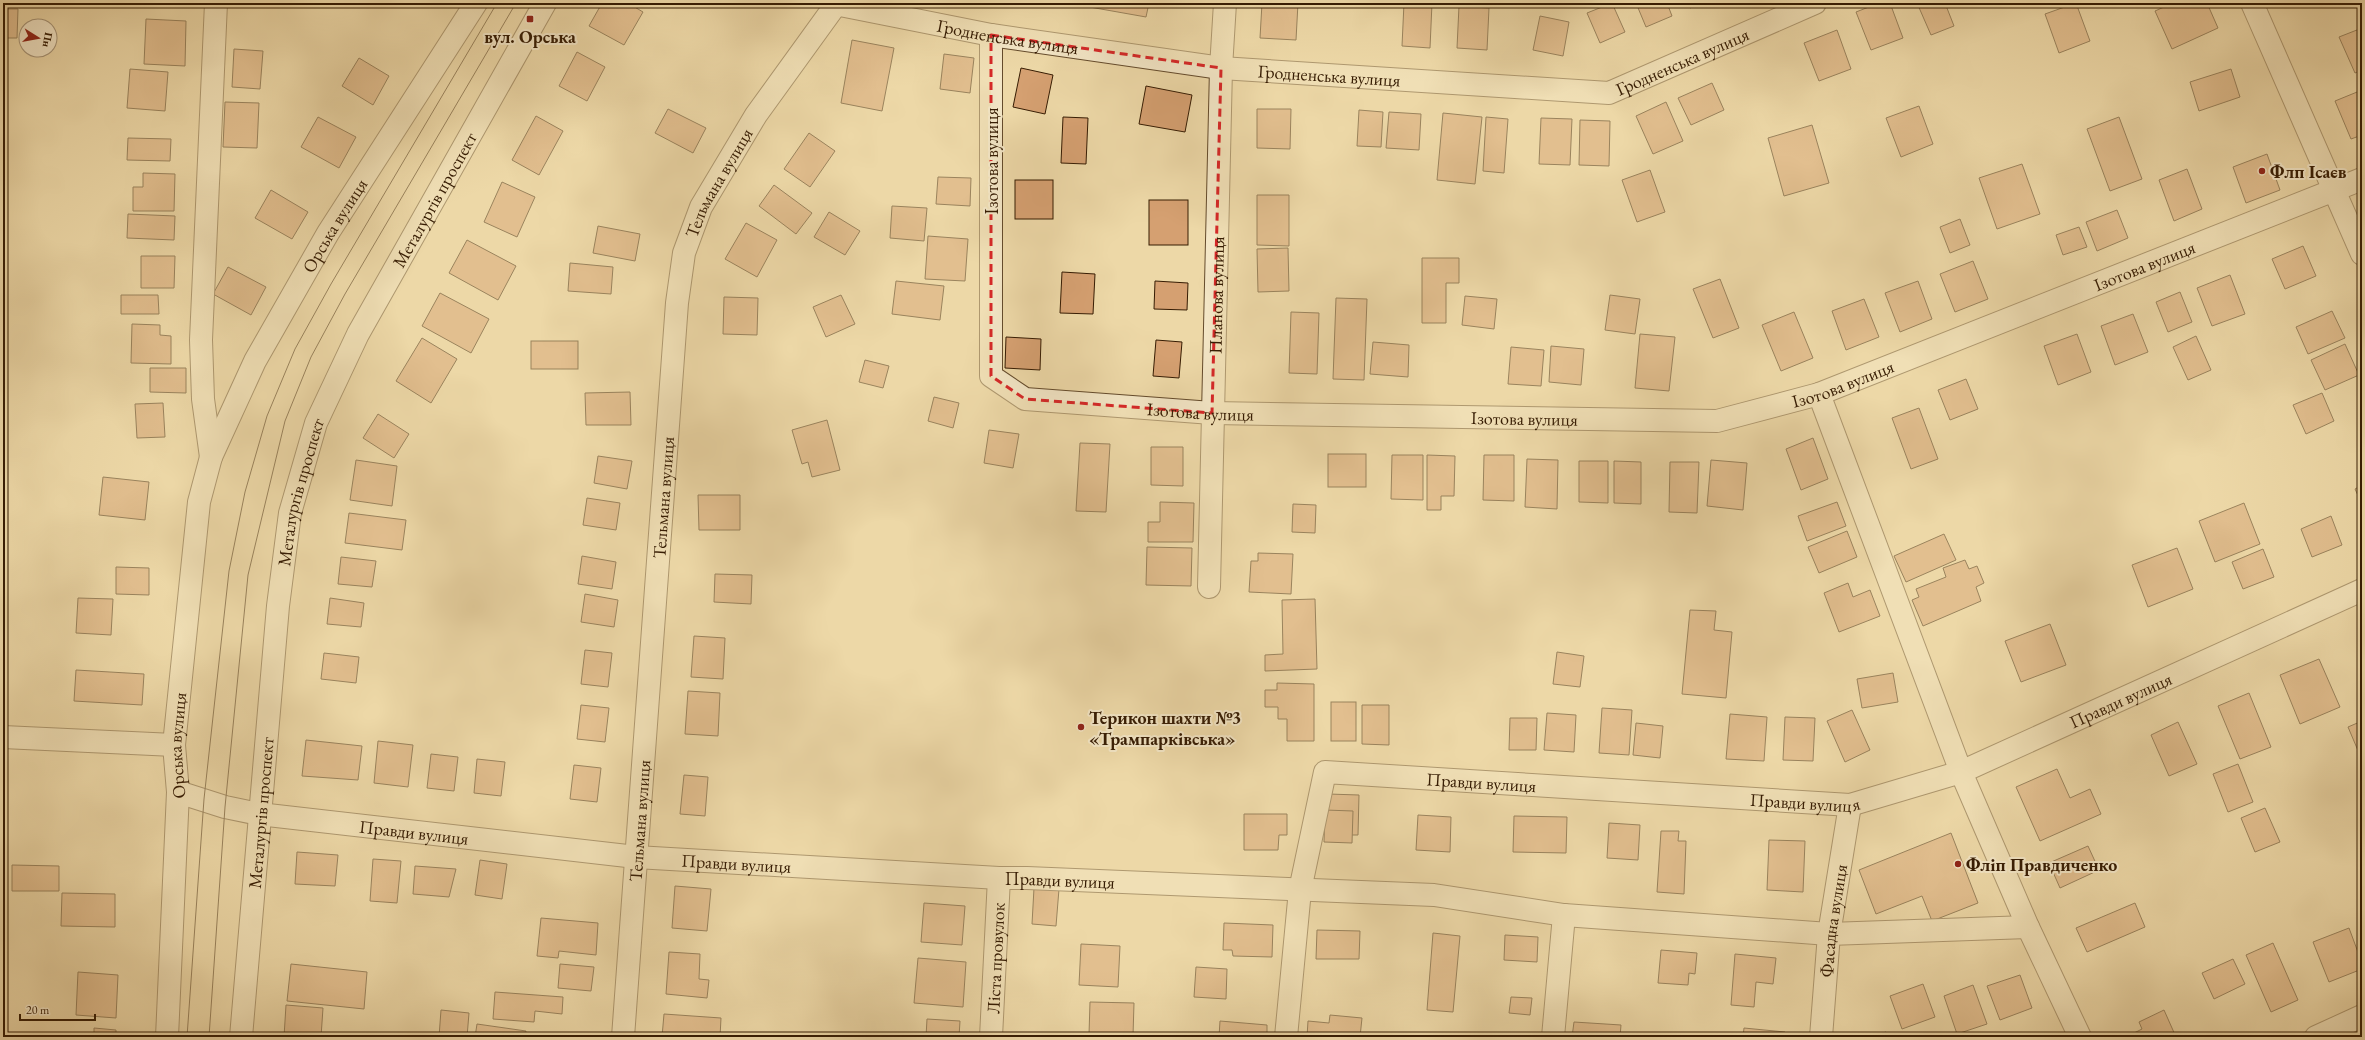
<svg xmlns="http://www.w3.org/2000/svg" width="2365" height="1040" font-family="'EB Garamond',serif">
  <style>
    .building { fill: #d5a071; stroke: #361c03 }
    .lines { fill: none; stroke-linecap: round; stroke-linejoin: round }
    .minor-casing { stroke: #644b2c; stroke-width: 24 }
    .minor { stroke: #f3e6c6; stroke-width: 22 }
    .tram { stroke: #361c03; stroke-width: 1 }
    .marked { fill: none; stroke: #d62828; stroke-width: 3; stroke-dasharray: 8 5; stroke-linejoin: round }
    .poi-dot { fill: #8f2418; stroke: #f3e6c6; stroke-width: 1.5 }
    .labels { text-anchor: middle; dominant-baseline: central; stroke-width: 4; stroke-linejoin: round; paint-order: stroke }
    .poi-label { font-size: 18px; font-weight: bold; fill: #361c03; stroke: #f3e6c6; text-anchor: start }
    .street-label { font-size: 18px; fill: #361c03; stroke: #f3e6c6 }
  </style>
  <rect width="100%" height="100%" fill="#edd8a7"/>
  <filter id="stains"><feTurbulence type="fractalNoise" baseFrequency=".005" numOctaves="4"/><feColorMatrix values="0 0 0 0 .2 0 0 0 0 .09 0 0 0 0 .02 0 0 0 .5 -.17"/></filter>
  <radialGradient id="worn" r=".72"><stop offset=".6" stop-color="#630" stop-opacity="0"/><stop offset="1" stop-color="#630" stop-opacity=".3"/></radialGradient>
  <g class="building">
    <polygon points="602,3 628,3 643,12 624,45 589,26"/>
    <polygon points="1067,3 1149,3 1146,17"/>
    <polygon points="1262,3 1298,3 1296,40 1260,38"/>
    <polygon points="1404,3 1432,3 1430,48 1402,46"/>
    <polygon points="1612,3 1625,32 1600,43 1587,13"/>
    <polygon points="1636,3 1667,3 1672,16 1646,27"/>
    <polygon points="1688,3 1702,3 1690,8"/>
    <polygon points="1879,3 1890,3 1903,38 1871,50 1856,12"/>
    <polygon points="1917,3 1945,3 1954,26 1931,35"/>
    <polygon points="2076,3 2090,41 2059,53 2045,14"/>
    <polygon points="2173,3 2207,3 2218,28 2172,49 2155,11"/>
    <polygon points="1459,6 1489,8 1487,50 1457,48"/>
    <polygon points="3,9 18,9 17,38 3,38"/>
    <polygon points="1540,16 1569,22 1563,56 1533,50"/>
    <polygon points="146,19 186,21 185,66 144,64"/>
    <polygon points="2362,28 2362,70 2355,73 2339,37"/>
    <polygon points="1837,30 1851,69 1819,81 1804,43"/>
    <polygon points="852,40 894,48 882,111 841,103"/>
    <polygon points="234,49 263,51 260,89 232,87"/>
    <polygon points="577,52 605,67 587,101 559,86"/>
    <polygon points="944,54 974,58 970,93 940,89"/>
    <polygon points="359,58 389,76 373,105 342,86"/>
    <polygon points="1021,68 1053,75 1045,114 1013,107"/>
    <polygon points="130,69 168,72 165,111 127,108"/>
    <polygon points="2231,69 2240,97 2199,111 2190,82"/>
    <polygon points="1712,83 1724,110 1691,125 1678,98"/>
    <polygon points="1146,86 1192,95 1185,132 1139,124"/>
    <polygon points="2362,90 2362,135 2351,139 2335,101"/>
    <polygon points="225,102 259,103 257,148 223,147"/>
    <polygon points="1666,102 1683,141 1653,154 1636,116"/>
    <polygon points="1919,106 1933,144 1901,157 1886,118"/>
    <polygon points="668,109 706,128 693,153 655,133"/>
    <polygon points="1257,109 1291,109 1290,149 1257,148"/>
    <polygon points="1359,110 1383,112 1381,147 1357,146"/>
    <polygon points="1389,112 1421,114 1419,150 1386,148"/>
    <polygon points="1443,113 1482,117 1475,184 1437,180"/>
    <polygon points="536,116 563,131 539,175 512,160"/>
    <polygon points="318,117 356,137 339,168 301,147"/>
    <polygon points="1063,117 1088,118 1086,164 1061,163"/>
    <polygon points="1486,117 1508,119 1504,173 1483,171"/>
    <polygon points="2119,117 2142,179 2110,191 2087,129"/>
    <polygon points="1541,118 1572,119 1570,165 1539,164"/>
    <polygon points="1580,120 1610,121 1609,166 1579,165"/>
    <polygon points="1812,125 1829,183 1784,196 1768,138"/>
    <polygon points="809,133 835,151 810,187 784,169"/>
    <polygon points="128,138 171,139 170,161 127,160"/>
    <polygon points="2267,154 2280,190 2246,203 2233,167"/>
    <polygon points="2022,164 2040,214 1997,229 1979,178"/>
    <polygon points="2187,169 2202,209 2174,221 2159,180"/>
    <polygon points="1650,170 1665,212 1637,222 1622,180"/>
    <polygon points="143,173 175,174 174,211 133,211 133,187 143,187"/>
    <polygon points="938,177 971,178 970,206 936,204"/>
    <rect x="1015" y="180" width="38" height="39"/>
    <polygon points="502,182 535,197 517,237 484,222"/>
    <polygon points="774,185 812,213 796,234 759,206"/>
    <polygon points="271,190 308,212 292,239 255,218"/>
    <polygon points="1257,195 1289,195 1289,246 1257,245"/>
    <rect x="1149" y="200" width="39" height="45"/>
    <polygon points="892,206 927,208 924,241 890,238"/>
    <polygon points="2117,210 2128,238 2097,251 2086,222"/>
    <polygon points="829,212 860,231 845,255 814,237"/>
    <polygon points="128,214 175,216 174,240 127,238"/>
    <polygon points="1960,219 1970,245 1950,253 1940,227"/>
    <polygon points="746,223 777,240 757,277 725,259"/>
    <polygon points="598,226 640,234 635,261 593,253"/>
    <polygon points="2079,227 2087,247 2063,255 2056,235"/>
    <polygon points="928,236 968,239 965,281 925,279"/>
    <polygon points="467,240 516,266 498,300 449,273"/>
    <polygon points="2303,246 2316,276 2285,289 2272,259"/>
    <polygon points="1288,248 1289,291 1258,292 1257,249"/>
    <polygon points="141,256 175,256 174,288 141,288"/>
    <polygon points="1422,258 1459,258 1459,283 1446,283 1446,323 1422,323"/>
    <polygon points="1973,261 1988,299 1955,312 1940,274"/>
    <polygon points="570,263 613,267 611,294 568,291"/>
    <polygon points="228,267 266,287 251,315 213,294"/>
    <polygon points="1062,272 1095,274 1093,314 1060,313"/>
    <polygon points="2230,275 2245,314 2212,326 2197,288"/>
    <polygon points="1720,279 1739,328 1713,338 1693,289"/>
    <polygon points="896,281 944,286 940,320 892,314"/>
    <polygon points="1155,281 1188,283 1187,310 1154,309"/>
    <polygon points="1918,281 1932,319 1900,332 1885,293"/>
    <polygon points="2180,292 2192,322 2168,332 2156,302"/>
    <polygon points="440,293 489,319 471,353 422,326"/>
    <polygon points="121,295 158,295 159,314 121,314"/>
    <polygon points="841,295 855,324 826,337 813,307"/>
    <polygon points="1610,295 1640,299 1635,334 1605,330"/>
    <polygon points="1465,296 1497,299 1494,329 1462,325"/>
    <polygon points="724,297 758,298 757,335 723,334"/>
    <polygon points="1336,298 1367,299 1364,380 1333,379"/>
    <polygon points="1864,299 1879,337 1846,350 1832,311"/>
    <polygon points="2332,311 2345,338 2308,354 2296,327"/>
    <polygon points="1291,312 1319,313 1317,374 1289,373"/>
    <polygon points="1794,312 1813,358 1781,371 1762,325"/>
    <polygon points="2133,314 2148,352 2115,365 2101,326"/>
    <polygon points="132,324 160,325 160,335 171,336 171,364 131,363"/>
    <polygon points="1640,334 1675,337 1669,391 1635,388"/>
    <polygon points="2077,334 2091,372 2058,385 2044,346"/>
    <polygon points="2196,336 2211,370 2188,380 2173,347"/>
    <polygon points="1006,337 1041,339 1040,370 1005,368"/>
    <polygon points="422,338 457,359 431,403 396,381"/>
    <polygon points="1156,340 1182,342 1179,378 1153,376"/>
    <rect x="531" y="341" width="47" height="28"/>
    <polygon points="1373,342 1409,345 1408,377 1370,374"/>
    <polygon points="2345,344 2359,375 2325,390 2311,360"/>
    <polygon points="1551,346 1584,349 1581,385 1549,382"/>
    <polygon points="1511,347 1544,350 1541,386 1508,384"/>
    <polygon points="865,360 889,366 883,388 859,382"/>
    <polygon points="150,368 186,368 186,393 150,392"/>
    <polygon points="1966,379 1978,409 1950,420 1938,390"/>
    <polygon points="630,392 631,425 586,425 585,393"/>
    <polygon points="2322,393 2334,421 2306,434 2293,405"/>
    <polygon points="934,397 959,403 953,428 928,421"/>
    <polygon points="163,403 165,437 137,438 135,404"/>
    <polygon points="1919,408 1938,459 1911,469 1892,418"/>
    <polygon points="378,414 409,434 394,458 363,438"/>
    <polygon points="827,420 840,470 812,477 808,462 802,464 792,430"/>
    <polygon points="989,430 1019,434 1013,468 984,463"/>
    <polygon points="1813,438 1828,479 1801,490 1786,449"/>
    <polygon points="1080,443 1110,444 1106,512 1076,511"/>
    <polygon points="1151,447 1183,447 1183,486 1151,485"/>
    <rect x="1328" y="454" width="38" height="33"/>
    <polygon points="1392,455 1423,455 1423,500 1391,499"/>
    <polygon points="1427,455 1455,456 1454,496 1441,496 1441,510 1427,510"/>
    <polygon points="1484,455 1514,455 1514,501 1483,500"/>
    <polygon points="598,456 632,461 627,489 594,483"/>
    <polygon points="1527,459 1558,460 1557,509 1525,507"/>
    <polygon points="356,460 397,466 392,506 350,500"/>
    <polygon points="1711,460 1747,463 1743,510 1707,506"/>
    <polygon points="1579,461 1608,461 1608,503 1579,502"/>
    <polygon points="1614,461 1641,462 1641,504 1614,503"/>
    <polygon points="1670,462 1699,462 1697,513 1669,512"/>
    <polygon points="103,477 149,482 145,520 99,515"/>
    <polygon points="2362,485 2362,504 2355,489"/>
    <polygon points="698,495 740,495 740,530 699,530"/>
    <polygon points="587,498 620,503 616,530 583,525"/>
    <polygon points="1160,502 1194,503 1193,542 1148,542 1148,522 1160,522"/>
    <polygon points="1837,502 1846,526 1807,541 1798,516"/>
    <polygon points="2244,503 2260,544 2215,562 2199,521"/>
    <polygon points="1293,504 1316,505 1315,533 1292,532"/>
    <polygon points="349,513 406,520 402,550 345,543"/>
    <polygon points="2331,516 2342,545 2312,557 2301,529"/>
    <polygon points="1847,531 1857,557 1819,573 1808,547"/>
    <polygon points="1944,534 1956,560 1906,582 1894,556"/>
    <polygon points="1147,547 1192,548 1191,586 1146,585"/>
    <polygon points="2177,548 2193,589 2148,607 2132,565"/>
    <polygon points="2263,549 2274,577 2243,589 2232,562"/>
    <polygon points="1258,553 1293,554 1291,594 1249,592 1251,561 1258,561"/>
    <polygon points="582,556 616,562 612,589 578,584"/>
    <polygon points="341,557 376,561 372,587 338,584"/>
    <polygon points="1965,560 1969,569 1977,566 1984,583 1976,587 1981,601 1923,626 1912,600 1919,597 1916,589 1946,577 1943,568"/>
    <polygon points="116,567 149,568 149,595 116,594"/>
    <polygon points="715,574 752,575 751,604 714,602"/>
    <polygon points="1848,583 1853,597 1870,590 1880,616 1839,632 1824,593"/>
    <polygon points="585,594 618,600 614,627 581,622"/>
    <polygon points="78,598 113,599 111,635 76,633"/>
    <polygon points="330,598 364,603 361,627 327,624"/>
    <polygon points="1315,599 1317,669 1265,671 1265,655 1283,654 1282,600"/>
    <polygon points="1690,610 1716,611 1714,630 1732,632 1726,698 1682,694"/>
    <polygon points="2050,624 2066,665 2021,682 2005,641"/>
    <polygon points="694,636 725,638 723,679 691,677"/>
    <polygon points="585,650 612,653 608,687 581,684"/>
    <polygon points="1557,652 1584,656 1580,687 1553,684"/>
    <polygon points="324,653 359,657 356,683 321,679"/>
    <polygon points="2319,659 2340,707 2300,724 2280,675"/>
    <polygon points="76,670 144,674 142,705 74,701"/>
    <polygon points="1893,673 1898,702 1862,708 1857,679"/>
    <polygon points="1277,683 1314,684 1314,741 1287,741 1287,719 1278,719 1278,707 1265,707 1265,690 1277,690"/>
    <polygon points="688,691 720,693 718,736 685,734"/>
    <polygon points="2249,693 2271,747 2240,759 2218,706"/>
    <rect x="1331" y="702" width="25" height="39"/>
    <polygon points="581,705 609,708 605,742 577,739"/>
    <polygon points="1362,705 1389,705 1389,745 1362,744"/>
    <polygon points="1602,708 1632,710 1629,755 1599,753"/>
    <polygon points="1852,710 1870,750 1845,762 1827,721"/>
    <polygon points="1547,713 1576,715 1574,752 1544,750"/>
    <polygon points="1730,714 1767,717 1764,761 1726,759"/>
    <polygon points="1785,717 1815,718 1813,761 1783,760"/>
    <polygon points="1510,718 1537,718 1536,750 1509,750"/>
    <polygon points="2362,721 2362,760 2348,727"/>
    <polygon points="2178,722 2197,764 2169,776 2151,735"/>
    <polygon points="1636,723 1663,726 1660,758 1633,755"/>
    <polygon points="306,740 362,746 358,780 302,776"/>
    <polygon points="378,741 413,745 408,787 374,783"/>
    <polygon points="431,754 458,757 454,791 427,788"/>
    <polygon points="477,759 505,762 501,796 474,793"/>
    <polygon points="2238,764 2253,802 2228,812 2213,774"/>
    <polygon points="574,765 601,768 597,802 570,799"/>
    <polygon points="2057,769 2070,798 2090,789 2101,814 2040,841 2016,787"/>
    <polygon points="684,775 708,777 705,816 680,814"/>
    <polygon points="1328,794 1359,795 1358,835 1328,835"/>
    <polygon points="2265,808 2280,842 2255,852 2241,818"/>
    <polygon points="1325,810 1353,811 1352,843 1324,842"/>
    <polygon points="1244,814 1287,814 1287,835 1279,835 1278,850 1244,850"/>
    <polygon points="1418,815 1451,817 1450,852 1416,850"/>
    <polygon points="1514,816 1567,817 1566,853 1513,852"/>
    <polygon points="1609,823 1640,825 1638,860 1607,858"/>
    <polygon points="1661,831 1679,831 1678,841 1686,841 1684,894 1657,892"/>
    <polygon points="1951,833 1978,903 1932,921 1922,896 1876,914 1859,870"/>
    <polygon points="1769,840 1805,841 1803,892 1767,890"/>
    <polygon points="2088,846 2099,870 2060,888 2049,863"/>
    <polygon points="297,852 338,855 335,886 295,884"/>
    <polygon points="373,859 401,861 397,903 370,901"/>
    <polygon points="480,860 507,864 502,899 475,895"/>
    <polygon points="12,865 59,866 59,891 12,891"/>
    <polygon points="415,866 456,869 449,897 413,894"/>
    <polygon points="675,886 711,889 707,931 672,928"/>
    <polygon points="1034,888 1059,889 1056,926 1032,924"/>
    <polygon points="62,893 115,894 115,927 61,926"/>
    <polygon points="924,903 965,906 962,945 921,942"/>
    <polygon points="2135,903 2145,927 2087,952 2076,928"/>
    <polygon points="541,918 598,923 596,955 559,951 558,958 537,956"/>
    <polygon points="1224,923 1273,925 1272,957 1233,956 1232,950 1223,950"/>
    <polygon points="2349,928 2362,963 2362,969 2329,982 2313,942"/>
    <polygon points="1317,930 1360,931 1359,959 1316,959"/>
    <polygon points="1433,933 1460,936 1453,1012 1427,1010"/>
    <polygon points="1505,935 1538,937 1537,962 1504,960"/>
    <polygon points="2273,943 2298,1000 2271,1012 2246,955"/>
    <polygon points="1081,944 1120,946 1118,987 1079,985"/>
    <polygon points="1661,950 1697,953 1695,974 1689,973 1688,985 1658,983"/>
    <polygon points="669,952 700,954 699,979 709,980 707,998 666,994"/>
    <polygon points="1735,954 1776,958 1773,984 1756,982 1754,1007 1731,1005"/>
    <polygon points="918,958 966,962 963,1007 914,1003"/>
    <polygon points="2233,959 2245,984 2214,999 2202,973"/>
    <polygon points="291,964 367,972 364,1009 287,1001"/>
    <polygon points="560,964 594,967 591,991 558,988"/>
    <polygon points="1196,967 1227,969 1226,999 1194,997"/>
    <polygon points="78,972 118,975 116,1018 76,1015"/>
    <polygon points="2020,975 2032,1008 2000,1020 1987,986"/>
    <polygon points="1923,984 1935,1017 1902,1029 1890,996"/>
    <polygon points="1973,985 1987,1024 1957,1034 1944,996"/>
    <polygon points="495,992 563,997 562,1014 535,1011 534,1022 493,1019"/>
    <polygon points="1511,997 1532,998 1530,1015 1509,1013"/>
    <polygon points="1090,1002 1134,1003 1133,1036 1089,1035"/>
    <polygon points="286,1005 323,1008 321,1037 284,1037"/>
    <polygon points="441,1010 469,1013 467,1037 439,1037"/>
    <polygon points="2164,1010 2176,1037 2131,1037 2130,1035 2142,1029 2139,1022"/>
    <polygon points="664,1014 721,1018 720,1037 662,1037"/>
    <polygon points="1330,1015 1362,1018 1360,1037 1307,1037 1308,1021 1329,1023"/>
    <polygon points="927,1019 960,1021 959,1037 926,1037"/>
    <polygon points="1220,1021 1267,1025 1267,1037 1219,1037"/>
    <polygon points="1574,1022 1621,1025 1620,1037 1572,1037"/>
    <polygon points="477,1024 526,1031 525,1037 475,1037"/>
    <polygon points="94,1028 116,1030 116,1037 94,1037"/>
    <polygon points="1744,1028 1785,1032 1785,1037 1743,1037"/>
    <polygon points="1886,1032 1887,1037 1869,1037"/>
  </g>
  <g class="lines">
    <g class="minor-casing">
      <g id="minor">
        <path id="s1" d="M830 3 991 35 1221 68 1609 93 1815 3"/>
        <polyline points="2252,3 2362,254"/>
        <path id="s2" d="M991 35V376L1025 399 1212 413 1717 421 1819 394 2362 179"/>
        <polyline points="1819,394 1961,772 2028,927 2080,1037"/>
        <polyline points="211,457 203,399 201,340 216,3"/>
        <path id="s3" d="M1209 587 1221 68 1225 3"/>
        <polyline points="3,737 174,745"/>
        <path id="s4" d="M178 792 225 807 259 814 636 857 999 878H1027L1434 895 1564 915 1829 934 2028 927"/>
        <path id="s5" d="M167 1037 178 792 174 745 199 502 211 457 255 361 328 233 476 3"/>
        <path id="s6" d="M241 1037 278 606 290 513 316 423 358 334 545 3"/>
        <path id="s7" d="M623 1037 677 303 684 253 701 207 756 115 837 3"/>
        <path id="s8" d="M991 1037 999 878"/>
        <path id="s9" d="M1286 1037 1300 890 1325 772 1850 805 1961 772 2362 590"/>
        <polyline points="1553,1037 1564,915"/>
        <path id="s10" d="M1821 1037 1829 934 1850 805"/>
        <polyline points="2316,1037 2362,1016"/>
      </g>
    </g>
    <use href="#minor" class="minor"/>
    <g class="tram">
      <polyline points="187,1037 204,799 229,571 245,492 267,416 295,349 331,284 497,3"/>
      <polyline points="209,1037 225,807 248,575 285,421 311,357 345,294 516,3"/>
    </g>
  </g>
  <path d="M0 0H2365V1040H0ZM991 35 1221 68 1212 413 1025 399 991 376Z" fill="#edd8a7" fill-opacity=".55" fill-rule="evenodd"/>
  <path class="marked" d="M991 35 1221 68 1212 413 1025 399 991 376Z"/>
  <g class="poi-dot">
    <rect x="526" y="15" width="8" height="8" rx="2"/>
    <circle cx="2262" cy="171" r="4"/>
    <circle cx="1081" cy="727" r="4"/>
    <circle cx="1958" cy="864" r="4"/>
  </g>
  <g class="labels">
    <g class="poi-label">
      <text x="530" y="36" text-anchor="middle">вул. Орська</text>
      <text x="2270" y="171">Флп Ісаєв</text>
      <text x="1089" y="717">Терикон шахти №3<tspan x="1089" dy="21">«Трампарківська»</tspan></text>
      <text x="1966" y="864">Фліп Правдиченко</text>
    </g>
    <g class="street-label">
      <text stroke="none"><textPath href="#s1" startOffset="181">Гродненська вулиця</textPath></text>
      <text stroke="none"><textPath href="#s1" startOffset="865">Гродненська вулиця</textPath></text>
      <text stroke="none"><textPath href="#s1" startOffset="505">Гродненська вулиця</textPath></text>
      <text transform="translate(991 161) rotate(-90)">Ізотова вулиця</text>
      <text stroke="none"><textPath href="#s7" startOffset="865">Тельмана вулиця</textPath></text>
      <text stroke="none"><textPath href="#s6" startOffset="873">Металургів проспект</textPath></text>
      <text stroke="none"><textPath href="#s5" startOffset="846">Орська вулиця</textPath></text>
      <text stroke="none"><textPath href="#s2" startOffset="1530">Ізотова вулиця</textPath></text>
      <text stroke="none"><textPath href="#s3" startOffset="292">Планова вулиця</textPath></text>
      <text stroke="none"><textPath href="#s2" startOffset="1206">Ізотова вулиця</textPath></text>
      <text stroke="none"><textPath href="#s2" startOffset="558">Ізотова вулиця</textPath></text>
      <text stroke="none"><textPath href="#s2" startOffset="882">Ізотова вулиця</textPath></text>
      <text stroke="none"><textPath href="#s6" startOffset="549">Металургів проспект</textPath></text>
      <text stroke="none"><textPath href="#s7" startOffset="541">Тельмана вулиця</textPath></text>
      <text stroke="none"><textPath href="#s9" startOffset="1085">Правди вулиця</textPath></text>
      <text stroke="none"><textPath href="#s5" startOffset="292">Орська вулиця</textPath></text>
      <text stroke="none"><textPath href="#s9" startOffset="425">Правди вулиця</textPath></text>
      <text stroke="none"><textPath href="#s9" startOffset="749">Правди вулиця</textPath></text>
      <text stroke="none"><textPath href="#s6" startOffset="225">Металургів проспект</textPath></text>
      <text stroke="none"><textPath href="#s7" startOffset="217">Тельмана вулиця</textPath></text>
      <text stroke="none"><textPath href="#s4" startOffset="240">Правди вулиця</textPath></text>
      <text stroke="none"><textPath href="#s4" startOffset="564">Правди вулиця</textPath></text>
      <text stroke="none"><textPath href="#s4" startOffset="888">Правди вулиця</textPath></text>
      <text stroke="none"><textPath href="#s10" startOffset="117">Фасадна вулиця</textPath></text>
      <text stroke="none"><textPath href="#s8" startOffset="79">Ліста провулок</textPath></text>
    </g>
  </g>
  <rect width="2365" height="1040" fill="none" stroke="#edd8a7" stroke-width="16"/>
  <rect x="4" y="4" width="2357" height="1032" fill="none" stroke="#361c03" stroke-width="2"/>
  <rect x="8" y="8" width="2349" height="1024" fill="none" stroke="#361c03"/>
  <g transform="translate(38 38) rotate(101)"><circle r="19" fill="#f3e6c6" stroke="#a79578"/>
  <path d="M0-3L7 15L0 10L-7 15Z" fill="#8f2418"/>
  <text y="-6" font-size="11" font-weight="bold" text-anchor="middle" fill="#361c03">Пн</text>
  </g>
  <path d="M20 1014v6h75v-6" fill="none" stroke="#361c03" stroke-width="2"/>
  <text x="26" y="1014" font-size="12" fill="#361c03" stroke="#f3e6c6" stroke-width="3" paint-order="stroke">20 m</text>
  <rect width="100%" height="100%" filter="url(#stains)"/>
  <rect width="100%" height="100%" fill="url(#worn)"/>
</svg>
